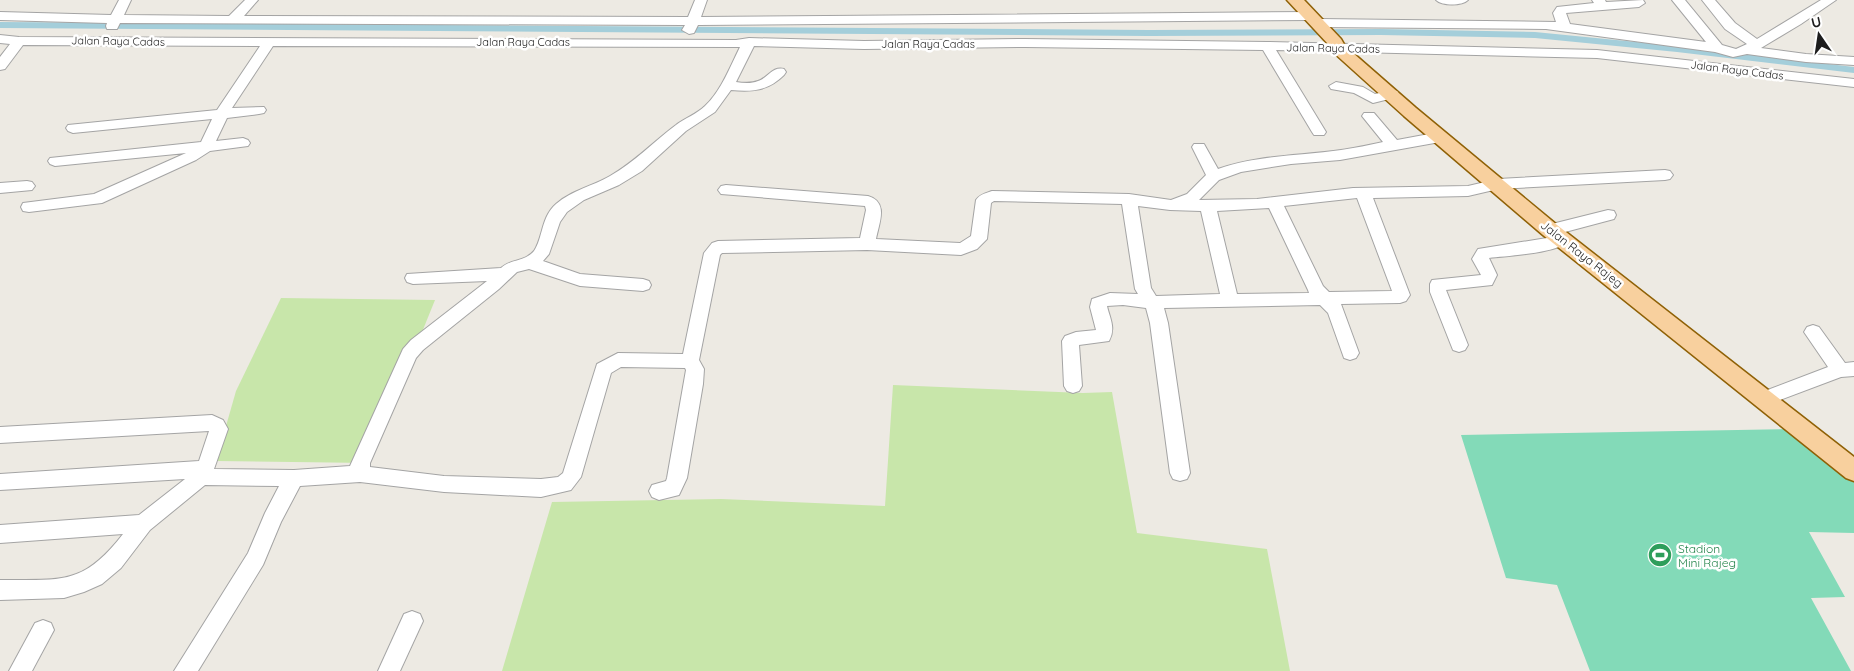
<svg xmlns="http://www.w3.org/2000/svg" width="1854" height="671" font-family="Quicksand,sans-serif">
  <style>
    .grass { fill: #c8e6aa }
    .pitch { fill: #83dab8 }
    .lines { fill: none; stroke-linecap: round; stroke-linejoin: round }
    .canal { fill: #a4ceda; fill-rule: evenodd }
    .minor-casing { stroke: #a4a4a4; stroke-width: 2 }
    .major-casing { stroke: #8f6106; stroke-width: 3 }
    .minor { fill: #fff; fill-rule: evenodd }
    .major { fill: #f8d09e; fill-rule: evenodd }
    .labels { text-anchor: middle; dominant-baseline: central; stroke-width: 5; stroke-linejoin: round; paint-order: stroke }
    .far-street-label { font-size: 11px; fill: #1d1d1d; stroke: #fff }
    .street-label { font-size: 12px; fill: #1d1d1d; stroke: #fff }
    .leisure-label { font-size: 12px; fill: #27864d; stroke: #fff; text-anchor: start }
  </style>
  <rect width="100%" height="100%" fill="#edeae3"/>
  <g class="grass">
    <polygon points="281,298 435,300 369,463 216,461 236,391"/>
    <polygon points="893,385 1083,393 1112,392 1137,533 1267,549 1290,671 502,671 552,502 721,499 885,506"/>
  </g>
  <polygon class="pitch" points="1794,429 1854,480 1854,533 1809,532 1845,597 1811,598 1851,671 1590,671 1557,585 1506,578 1461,435"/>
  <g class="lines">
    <polygon class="canal" points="0,22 1149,30 1381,29 1535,32 1677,46 1854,67 1854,73 1677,52 1535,38 1381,35 1149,36 0,28"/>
    <g class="minor-casing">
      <g id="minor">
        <polygon points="119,0 131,0 124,15 229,16 245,0 258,0 244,16 688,17 695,0 707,0 701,17 1311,12 1317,16 1311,20 698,25 694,33 689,34 682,30 685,25 120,23 117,29 107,29 106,26 107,23 0,20 0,12 111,15"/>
        <path d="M1436 0H1468C1462 6 1442 6 1436 0Z"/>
        <polygon points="1592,0 1605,0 1606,2 1643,0 1645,3 1639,7 1566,13 1570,24 1706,42 1672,0 1685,0 1722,45 1736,49 1747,44 1725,29 1702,0 1715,0 1735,23 1757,39 1821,0 1836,0 1801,24 1761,48 1806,54 1854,57 1854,65 1806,62 1747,54 1733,57 1715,52 1546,29 1319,27 1313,23 1319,19 1556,22 1553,13 1557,7 1594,3"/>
        <path d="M0 35 19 37 736 40 749 38 864 41 1025 39 1267 42 1597 50 1854 79V87L1597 58 1276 50 1326 132 1324 135H1314L1312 132 1263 50 1025 47 864 49 754 46 736 82C743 83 751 84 758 81 768 78 772 66 784 69L786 72 784 75C768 91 752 92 731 90L715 112 686 131 642 171 619 185 584 200 567 212 560 222 549 254 543 261 580 274 643 279 649 281 651 285 649 289 643 291 580 286 529 269 517 272 499 289 423 350 416 358 370 463V467L444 476 541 479 558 477 563 473 597 364 618 353 683 354 704 253 712 243 718 241 860 238 866 210 865 206 721 194 718 190 721 186 726 185 868 196C889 202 879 223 876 239L960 243 971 236 976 200C980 194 986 193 992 191L1129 194 1171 200 1187 194 1206 175 1192 147 1194 144H1204L1218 169C1258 155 1299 156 1341 150 1355 148 1369 145 1383 142L1362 116 1364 113H1374L1397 140 1440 132 1445 134 1447 137 1445 140 1440 142 1340 160 1291 164 1241 172 1219 180 1199 200 1257 199 1353 188 1468 186 1498 179 1665 170 1670 171 1673 175 1670 179 1665 180 1498 189 1468 196 1373 198 1410 295 1406 301 1400 303 1341 304 1359 353 1356 358 1350 360 1344 358 1328 313 1320 305 1164 308 1168 323 1190 473 1187 479 1180 481 1173 479 1170 473 1150 323 1146 308 1123 305 1107 306C1110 319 1116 328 1109 341L1079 345 1082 386 1079 391 1073 393 1067 391 1064 386 1062 341 1065 336 1076 332 1096 330 1090 307 1092 299 1110 293 1138 294 1135 289 1122 204 994 201 991 203 987 239 977 249 961 255 867 250 722 253 720 255 699 360 704 369 703 384 687 478 679 495 659 500 652 497 649 491 652 485 666 481 667 478 686 370 685 368 621 367 611 373 581 477 571 490 541 497 444 492 360 482 300 486 281 522 263 565 198 671H174L248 553 265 513 279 486 205 485 150 530 121 568 102 584 84 592 64 598 0 600V580C61 579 82 587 123 534L0 543V525L139 515 185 479 0 490V474L199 461 209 431 0 443V427L212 415 223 420 228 429 214 469 294 470 350 466 403 349 411 340 487 281 413 284 407 282 405 278 407 274 501 268C510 259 525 262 534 251 543 238 541 217 556 204 572 190 593 186 610 176 635 162 653 142 676 125 685 118 697 114 705 106 721 91 730 67 740 47L273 46 232 108 264 107 266 110 264 113 259 114 227 118 216 141 243 138 248 140 250 143 248 146 210 151 196 160 102 203 29 212 23 211 21 207 23 203 94 194 186 153 55 166 50 164 48 161 50 158 201 142 212 119 73 133 68 131 66 128 68 125 217 110 260 46 23 45 5 69 0 70V57L10 44 0 43ZM1357 198 1392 291 1329 292 1323 286 1284 206ZM1138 206 1170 210 1201 211 1220 294 1156 296 1151 288ZM1269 208 1308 290 1309 293 1237 294 1217 211Z"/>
        <polygon points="1336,82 1363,87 1375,94 1392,90 1397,91 1399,94 1397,97 1373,103 1354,93 1331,89 1329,86"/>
        <polygon points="27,181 32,182 35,186 32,190 0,193 0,183"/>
        <polygon points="1608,210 1614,211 1616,215 1614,219 1550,236 1544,234 1542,230 1544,226"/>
        <path d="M1563 233 1569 235 1571 239C1563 253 1506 256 1489 258L1497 275 1492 285 1446 290 1468 345 1465 350 1459 352 1453 350 1430 292V284L1432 280 1481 275 1472 259 1478 249 1547 238Z"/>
        <polygon points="1813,325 1819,327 1845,363 1854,362 1854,376 1841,377 1764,406 1757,404 1755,399 1757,394 1828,367 1804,332 1807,327"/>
        <polygon points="412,611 420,614 423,621 400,671 378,671 404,614"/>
        <polygon points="43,620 51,623 54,630 32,671 9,671 35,623"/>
      </g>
    </g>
    <g class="major-casing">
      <polygon id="major" points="1287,0 1304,0 1341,39 1345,46 1416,108 1557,225 1854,457 1854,481 1846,478 1543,235 1404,116 1333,52 1328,44"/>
    </g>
    <use href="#minor" class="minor"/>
    <use href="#major" class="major"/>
  </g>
  <defs>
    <g id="stadium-disc" transform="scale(1.25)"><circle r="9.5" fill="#2e9e5b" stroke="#fff"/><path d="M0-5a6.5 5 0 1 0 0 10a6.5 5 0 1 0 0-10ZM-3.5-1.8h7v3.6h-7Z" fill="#fff"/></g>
  </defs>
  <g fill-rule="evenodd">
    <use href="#stadium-disc" x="1660" y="555"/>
  </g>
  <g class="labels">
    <g class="far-street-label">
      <text transform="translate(118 41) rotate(1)">Jalan Raya Cadas</text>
      <text x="523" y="42">Jalan Raya Cadas</text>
      <text x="928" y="44">Jalan Raya Cadas</text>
      <text transform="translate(1333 48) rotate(1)">Jalan Raya Cadas</text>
      <text transform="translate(1737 70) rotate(7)">Jalan Raya Cadas</text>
    </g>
    <g class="street-label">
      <text transform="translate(1582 254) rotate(38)">Jalan Raya Rajeg</text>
    </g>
    <g class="leisure-label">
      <text x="1678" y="548">Stadion<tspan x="1678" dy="14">Mini Rajeg</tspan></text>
    </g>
  </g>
  <g transform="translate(1819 35) rotate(347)" stroke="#ffffff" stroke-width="4" paint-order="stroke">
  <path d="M0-4L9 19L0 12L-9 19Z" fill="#1d1d1d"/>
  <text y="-8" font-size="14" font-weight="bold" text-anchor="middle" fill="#1d1d1d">U</text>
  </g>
</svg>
